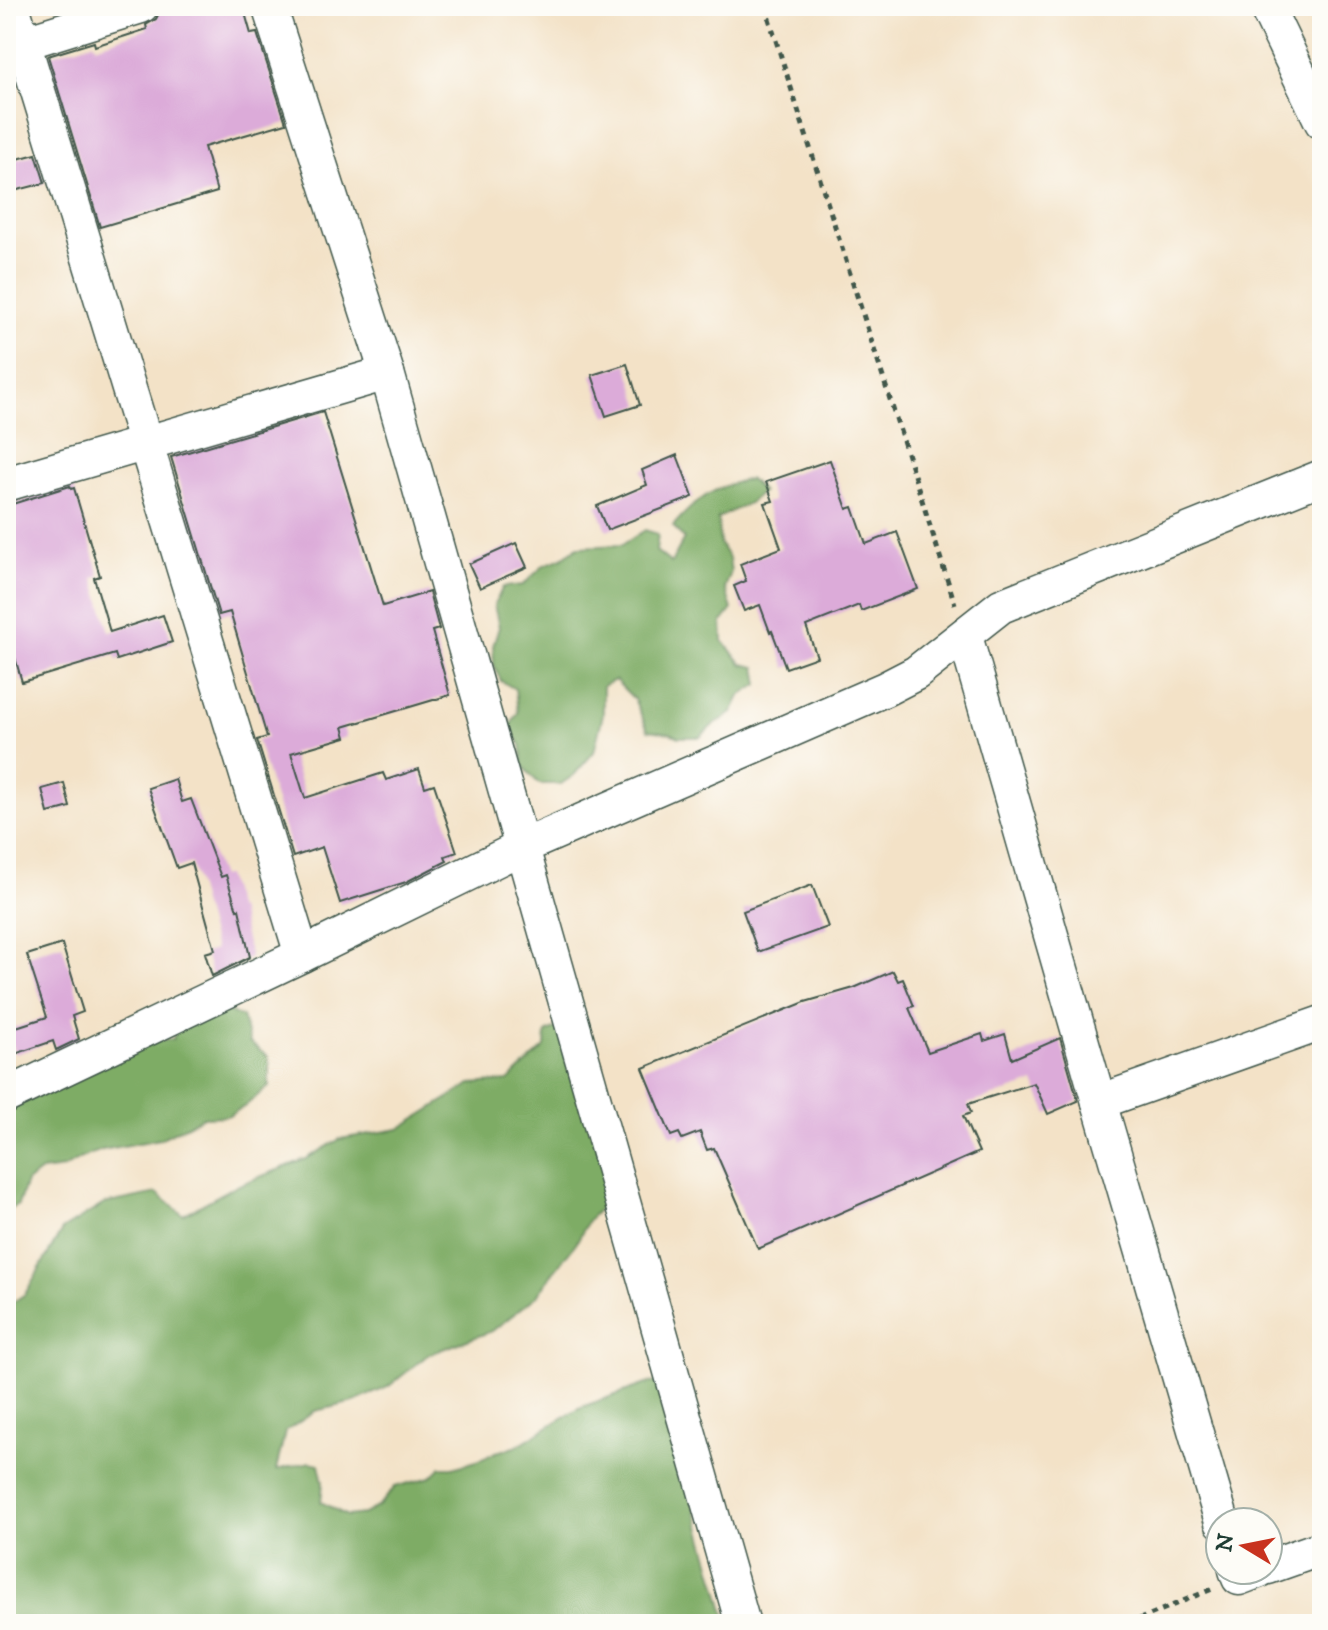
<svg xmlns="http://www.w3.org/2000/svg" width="1328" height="1630" font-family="'IM FELL DW Pica',serif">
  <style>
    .forest { fill: #7eac65; stroke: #4e744c; stroke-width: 2 }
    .building { fill: #dcabd9 }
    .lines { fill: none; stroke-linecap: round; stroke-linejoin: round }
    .minor-casing { stroke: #3f564a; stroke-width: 37 }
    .path { stroke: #3f564a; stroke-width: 5; stroke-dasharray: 6 6; stroke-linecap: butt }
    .minor { stroke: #fff; stroke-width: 34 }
  </style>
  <rect width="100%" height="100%" fill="#fdfcf7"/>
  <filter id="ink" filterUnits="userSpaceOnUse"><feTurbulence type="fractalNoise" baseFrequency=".0125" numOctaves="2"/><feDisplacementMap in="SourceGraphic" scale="16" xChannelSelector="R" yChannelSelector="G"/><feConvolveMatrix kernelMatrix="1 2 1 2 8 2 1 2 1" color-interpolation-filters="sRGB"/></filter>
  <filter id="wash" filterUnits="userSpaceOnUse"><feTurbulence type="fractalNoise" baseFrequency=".006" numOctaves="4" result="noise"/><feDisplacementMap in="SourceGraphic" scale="32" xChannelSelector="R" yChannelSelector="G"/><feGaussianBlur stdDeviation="1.8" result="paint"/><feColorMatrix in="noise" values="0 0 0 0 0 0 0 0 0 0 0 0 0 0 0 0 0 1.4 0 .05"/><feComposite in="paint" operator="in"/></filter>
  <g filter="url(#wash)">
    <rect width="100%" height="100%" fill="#f3e2c7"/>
    <g class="forest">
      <path d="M750 479 762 492 749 503 718 518 720 544 729 558 731 572 725 588 732 609 722 622 723 641 742 664 756 667 759 684 740 696 732 713 712 726 700 737H678L670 733 648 730 634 699 615 680 603 686V714L594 752 574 775 561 784H539L523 766 521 745 509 727 518 713 515 689 501 681 494 665 493 646 499 627 494 605 503 587 523 585 544 565 562 558 578 547 622 545 645 530 658 534 656 551 671 563 684 539 673 526C696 499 715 486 750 479Z"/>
      <polygon points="214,1005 242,1017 250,1043 269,1057 269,1086 244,1107 227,1116 203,1117 160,1139 102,1150 81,1158 64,1168 41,1171 26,1182 18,1205 6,1211 6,1110 156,1041 173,1039 177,1025"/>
      <polygon points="564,1024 612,1197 590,1218 576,1243 554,1271 537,1296 492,1331 429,1354 388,1387 354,1402 315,1411 285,1432 276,1470 310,1462 319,1464 323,1482 321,1502 347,1516 364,1514 379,1506 395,1487 431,1477 441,1467 456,1467 480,1460 496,1452 515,1447 579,1408 649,1383 659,1382 728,1624 6,1624 6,1307 25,1294 62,1230 104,1204 157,1193 183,1215 234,1187 306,1159 340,1139 399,1129 471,1084 508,1081 545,1047 546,1033"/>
    </g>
    <g id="blocks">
      <g class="building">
        <polygon points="170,6 243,6 251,34 257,33 286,123 204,147 217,192 100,227 48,56 94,42 95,46 147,29 146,25 156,19 161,9"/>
        <polygon points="36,154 45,183 6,193 6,162"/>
        <polygon points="627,364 640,405 606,416 592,375"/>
        <polygon points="323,412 383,606 429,592 439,629 432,631 450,695 343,727 346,737 291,753 305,798 383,773 386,780 419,769 425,787 434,784 457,852 445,856 447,861 406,882 340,903 322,847 293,857 257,740 267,737 230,612 219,615 171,457"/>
        <polygon points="677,455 693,497 607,530 597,506 647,485 642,470"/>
        <polygon points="830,460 847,509 853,507 866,544 897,532 918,589 861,611 859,605 806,626 817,657 786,668 772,631 770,632 760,605 744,611 734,586 746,581 740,564 781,548 765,503 773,501 766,482"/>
        <polygon points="70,486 71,489 74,488 100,576 94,578 110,632 163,615 172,642 117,660 115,654 22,682 6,626 6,506"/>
        <polygon points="516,543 527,567 480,588 469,564"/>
        <polygon points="175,779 182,802 191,799 221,877 226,875 237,910 239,909 250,957 212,976 205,953 215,950 191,863 177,868 148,788"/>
        <polygon points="64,783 70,807 48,813 42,789"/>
        <polygon points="812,885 828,927 758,952 743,911"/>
        <polygon points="62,944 83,1012 72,1016 79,1039 56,1050 53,1041 15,1054 7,1030 47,1017 27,955"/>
        <polygon points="893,971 898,981 903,979 914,1006 909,1008 928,1052 982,1034 984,1041 1005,1034 1012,1059 1060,1038 1078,1101 1048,1114 1034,1083 968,1104 971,1113 963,1116 979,1152 758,1249 714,1148 707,1150 700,1132 682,1139 679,1133 671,1136 643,1068 805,1002 854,988"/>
      </g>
    </g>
  </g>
  <g filter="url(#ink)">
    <use href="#blocks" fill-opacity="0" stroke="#3f564a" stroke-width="2"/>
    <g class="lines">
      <g class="minor-casing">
        <g id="minor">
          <polyline points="12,6 302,955"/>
          <polyline points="269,6 387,373 743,1624"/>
          <polyline points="1266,6 1322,122"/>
          <polyline points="6,48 141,6"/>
          <polyline points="6,484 387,373"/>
          <polyline points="965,636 1099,1102 1222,1522"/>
          <polyline points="6,1096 302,955 522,847 885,689 916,673 1001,606 1322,477"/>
          <polyline points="1099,1102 1322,1023"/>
          <polyline points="1268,1567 1322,1548"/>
          <polyline points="1236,1570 1239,1578 1260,1570"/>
        </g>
      </g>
      <g class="path">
        <polyline points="765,6 955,604"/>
        <polyline points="1128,1624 1212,1589"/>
      </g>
      <use href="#minor" class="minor"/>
    </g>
  </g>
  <rect width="1328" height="1630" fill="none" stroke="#fdfcf7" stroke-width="32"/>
  <g transform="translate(1244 1546) rotate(280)"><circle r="38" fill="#fdfcf7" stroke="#a4b0a9" stroke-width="2"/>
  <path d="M0-6L14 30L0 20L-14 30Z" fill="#c8321e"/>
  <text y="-12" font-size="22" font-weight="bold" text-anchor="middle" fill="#1f3d34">N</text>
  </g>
</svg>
